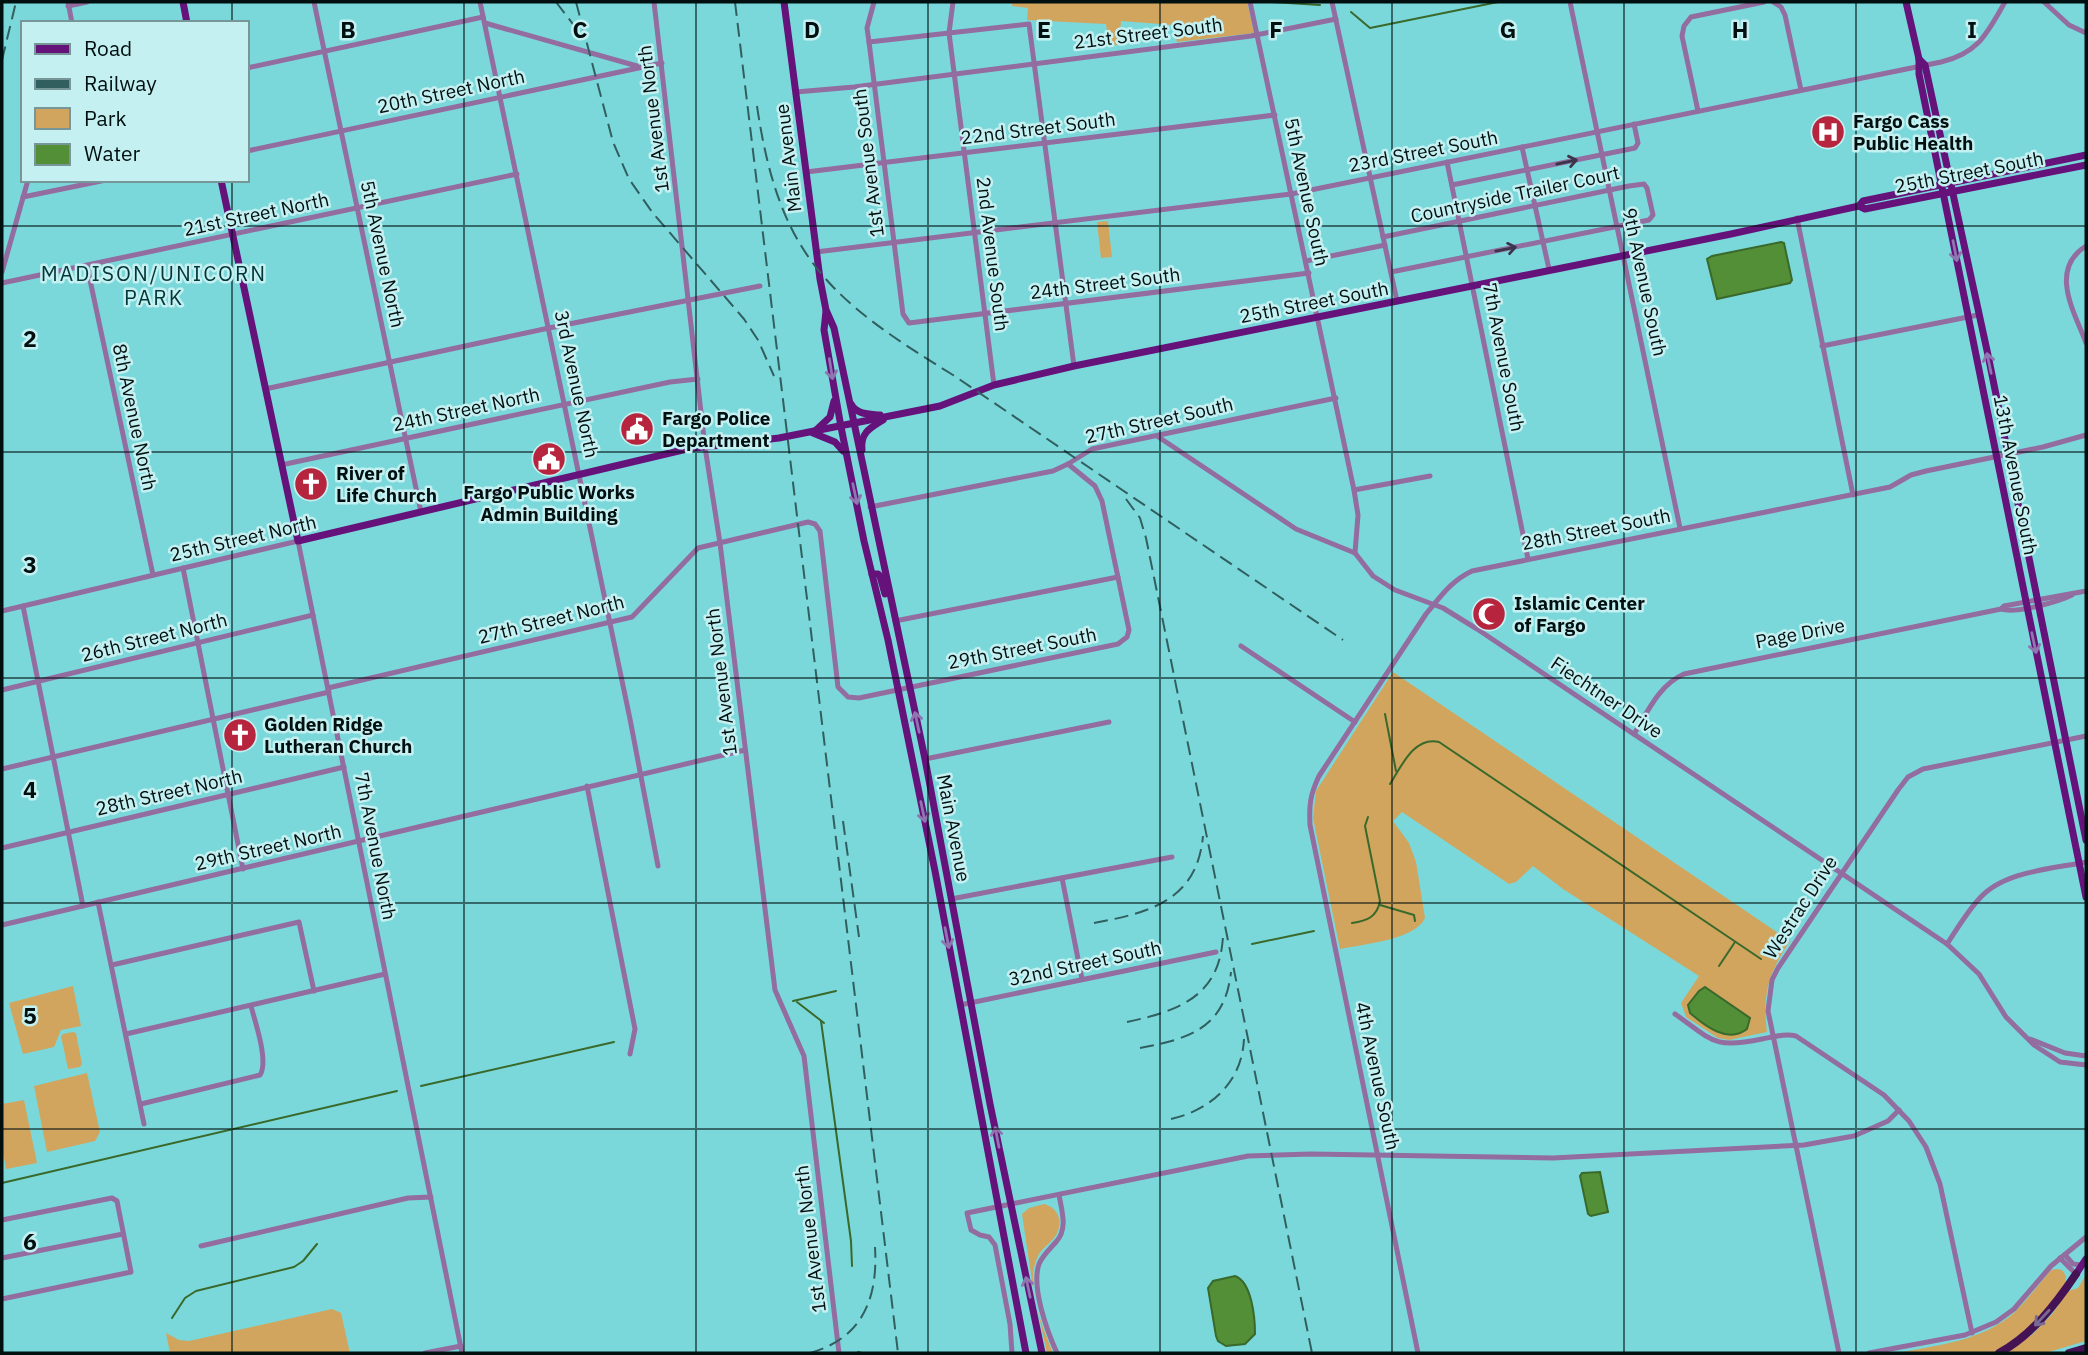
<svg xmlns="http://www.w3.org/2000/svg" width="2088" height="1355" font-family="'IBM Plex Sans',sans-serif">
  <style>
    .green { fill: #d1a55e }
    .water { fill: #528f37; stroke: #39692b; stroke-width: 2 }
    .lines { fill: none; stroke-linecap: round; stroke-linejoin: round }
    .stream { stroke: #39692b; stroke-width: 2 }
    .minor { stroke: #936ca0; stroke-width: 5 }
    .major { stroke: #65127b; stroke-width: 7 }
    .highway { stroke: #451354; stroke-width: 8 }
    .rail { stroke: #315f60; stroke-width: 2; stroke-dasharray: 14 7; stroke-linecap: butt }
    .oneway { stroke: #3b344a }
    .oneway2 { stroke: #9076b0 }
    .oneway3 { stroke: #786b93 }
    .grid { fill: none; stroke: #000f10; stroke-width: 2; stroke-opacity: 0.55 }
    .labels { text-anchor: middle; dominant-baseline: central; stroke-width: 5; stroke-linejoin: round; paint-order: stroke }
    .street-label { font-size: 19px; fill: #000f10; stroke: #c5f0f1 }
    .poi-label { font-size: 19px; font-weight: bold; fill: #000f10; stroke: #c5f0f1; text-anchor: start }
    .neighbourhood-label { font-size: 21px; letter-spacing: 2px; fill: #003739; stroke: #c5f0f1 }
    .grid-label { font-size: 23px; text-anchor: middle; font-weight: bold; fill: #000f10; stroke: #c5f0f1; stroke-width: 5; stroke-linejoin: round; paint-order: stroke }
  </style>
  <rect width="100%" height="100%" fill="#7bd8da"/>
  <g class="green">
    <polygon points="1012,2 1247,2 1254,33 1177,42 1173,25 1121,21 1119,45 1109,45 1106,24 1027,20 1028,8 1012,6"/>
    <polygon points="1108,221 1112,257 1101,258 1097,222"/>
    <path d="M1393 672 1790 941C1769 973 1762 993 1767 1032L1729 1040 1718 1038 1686 1017 1681 1003 1699 976 1563 889 1533 866 1516 882 1509 884 1402 812 1393 821 1409 843 1416 862 1425 918C1415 940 1363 944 1340 949L1313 818 1316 791Z"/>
    <polygon points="73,986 81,1026 61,1030 54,1047 23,1054 9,1003"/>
    <polygon points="73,1032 76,1033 82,1064 80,1067 68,1069 61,1036 63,1034"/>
    <polygon points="87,1073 100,1132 95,1141 47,1152 34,1086"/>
    <polygon points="24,1100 37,1163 6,1169 2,1147 2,1104"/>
    <path d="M1044 1204C1060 1208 1064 1225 1054 1238 1049 1244 1043 1248 1039 1254 1036 1260 1033 1268 1033 1275 1032 1301 1043 1329 1053 1353H1047L1034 1294 1022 1214 1029 1208Z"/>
    <path d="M2057 1269 2062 1270 2066 1276 2065 1284 2055 1300 2032 1326 1994 1353H1897C1938 1345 1983 1341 2015 1312 2028 1299 2039 1284 2051 1270Z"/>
    <polygon points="2086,1275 2086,1341 2045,1353 2005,1353 2033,1334 2053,1313 2068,1291 2078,1288"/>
    <polygon points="332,1309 341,1313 350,1353 170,1353 166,1333 179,1340 189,1341"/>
  </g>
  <g class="water">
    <polygon points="1781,242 1784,243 1792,280 1790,283 1717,299 1707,259 1712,256"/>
    <path d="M1705 987 1750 1018 1747 1029C1728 1044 1705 1026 1690 1013L1688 1005 1699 991Z"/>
    <polygon points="1600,1172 1608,1212 1591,1216 1588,1214 1580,1176 1582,1173"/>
    <path d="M1235 1276C1252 1282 1255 1318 1255 1334L1245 1344 1226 1346 1218 1341 1216 1336 1208 1288 1213 1281Z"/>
  </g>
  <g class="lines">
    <g class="stream">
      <polyline points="1272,2 1320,5"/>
      <polyline points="1351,12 1370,28 1498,2"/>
      <polyline points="1385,714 1396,771"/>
      <path d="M1390 784C1401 767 1414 736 1439 742L1761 959"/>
      <polyline points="1380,905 1414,915 1415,921"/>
      <path d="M1352 923C1367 921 1377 917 1380 901L1365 826 1368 817"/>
      <polyline points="1252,944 1314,931"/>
      <polyline points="1719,966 1735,942"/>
      <polyline points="793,1001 836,991"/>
      <polyline points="797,1002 824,1023"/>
      <polyline points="821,1021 851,1241 852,1266"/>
      <polyline points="421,1086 614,1042"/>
      <polyline points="2,1183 397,1091"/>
      <polyline points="172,1318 185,1298 196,1291 294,1267 303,1261 317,1244"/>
      <polyline points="858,1352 862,1353"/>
    </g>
    <g class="minor">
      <polyline points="68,2 72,23"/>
      <polyline points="314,2 421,512"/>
      <polyline points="480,2 630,719 658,866"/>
      <polyline points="654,2 705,447 720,543 775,990 804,1056 839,1353"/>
      <polyline points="874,2 867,28 869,42 903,314 909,323 1309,273"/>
      <polyline points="953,2 949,33 994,385"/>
      <polyline points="1250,2 1354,490 1358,515 1355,553"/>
      <polyline points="1332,2 1397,301"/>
      <polyline points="1570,2 1680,528"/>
      <polyline points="1773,2 1781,7 1785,15 1801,90"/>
      <polyline points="2044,2 2069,25 2086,33"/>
      <polyline points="68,6 87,2"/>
      <polyline points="485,23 637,66"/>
      <polyline points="869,42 1029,24 1074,366"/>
      <polyline points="247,68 483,17"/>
      <polyline points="796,92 854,87 1251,36 1336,19"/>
      <polyline points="1698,111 1682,36 1684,26 1691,17 1764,2"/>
      <polyline points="1522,147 1549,269"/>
      <polyline points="247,151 662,63"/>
      <polyline points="1447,162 1528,559"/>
      <polyline points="806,172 1275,115"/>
      <polyline points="1452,185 1635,148 1638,143 1634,124"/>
      <polyline points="23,197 106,180"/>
      <polyline points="1797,218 1853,495"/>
      <polyline points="1383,237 1629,186 1644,184 1647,188 1653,215 1649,220 1391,272"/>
      <path d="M2086 246C2048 270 2075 313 2086 343"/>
      <path d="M816 252 1291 194 1941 62C1979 53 1987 33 2005 2"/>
      <polyline points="1306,261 1385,245"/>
      <polyline points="87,266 153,575"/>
      <polyline points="2,272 28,180"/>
      <polyline points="2,283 517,174"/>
      <polyline points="1822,346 1978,315"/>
      <polyline points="265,389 549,328 760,286"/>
      <polyline points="1157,436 1296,529 1355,553 1373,576 1395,590 1443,608 1477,629 1947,944 1979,974 2006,1017 2034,1045 2060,1062 2086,1065"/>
      <polyline points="281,465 670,382 698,379"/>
      <polyline points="1354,490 1430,476"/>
      <polyline points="870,507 1053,471 1068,464 1092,449 1336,398"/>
      <polyline points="183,568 243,869"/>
      <polyline points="23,606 83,906"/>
      <path d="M2001 609C2014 614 2058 602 2072 595"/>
      <polyline points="2,611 298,541 462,1353"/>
      <polyline points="895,621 1118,577"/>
      <polyline points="1241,646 1355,722"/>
      <polyline points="328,688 632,617 698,548 808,522 815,524 820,531 838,687 848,697 859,698 1118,644 1127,637 1129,630 1102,501 1095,486 1068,464"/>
      <polyline points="2,690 313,615"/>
      <path d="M1634 734C1648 711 1659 685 1684 674L2001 609 2004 606 2086 591"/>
      <polyline points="925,759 1109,722"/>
      <polyline points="2,769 329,692"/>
      <polyline points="587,786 635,1029 630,1054"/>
      <polyline points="2,848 344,767"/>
      <polyline points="1062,878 1082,979"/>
      <polyline points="951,899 1172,857"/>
      <polyline points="98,902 144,1124"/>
      <polyline points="2,925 745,750"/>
      <path d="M1947 944C1957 929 1967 912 1979 899 2003 871 2052 869 2086 862"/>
      <polyline points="112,965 299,922 314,991"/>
      <polyline points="960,1005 1216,952"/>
      <path d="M1675 1014C1713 1041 1714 1049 1762 1039 1773 1037 1785 1033 1796 1036L1884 1095 1909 1121 1926 1147 1940 1184 1972 1333"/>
      <polyline points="126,1034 385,974"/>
      <polyline points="2030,1039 2065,1053 2086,1056"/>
      <path d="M141 1104 260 1075C269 1061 255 1022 251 1006"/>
      <polyline points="2,1220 112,1198 117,1201 131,1272 2,1299"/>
      <polyline points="201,1246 408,1198 431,1197"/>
      <polyline points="2065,1255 2073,1264 2082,1265"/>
      <polyline points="2,1258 123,1234"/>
      <polyline points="2060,1258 2076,1274"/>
      <polyline points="425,1353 461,1346"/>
      <polyline points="1012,1353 1010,1324 995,1245 989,1237 980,1235 971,1230 967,1213 1248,1156 1311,1154 1553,1158 1804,1145 1854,1136 1888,1121 1899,1110"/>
      <path d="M1057 1353C1047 1331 1031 1287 1039 1264 1043 1255 1049 1250 1056 1242 1068 1229 1062 1212 1059 1195"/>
      <path d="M1418 1353 1310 825C1309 805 1310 795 1319 776L1426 614C1441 596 1451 581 1472 571L1890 487 1911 475 1926 471 2043 447 2086 435"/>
      <polyline points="1839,1353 1768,1011 1772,980 1778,968 1898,790 1908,777 1923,769 2086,736"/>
      <polyline points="1869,1353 1965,1335 1996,1322 2014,1309 2051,1266 2086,1237"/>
    </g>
    <g class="major">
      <polyline points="183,2 187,23"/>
      <polyline points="784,2 820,279 826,310 834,328 925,759 990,1104 1042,1353"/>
      <polyline points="1906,2 1919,59 1919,74 2086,897"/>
      <polyline points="1919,59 1925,65 1988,355 2086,840"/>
      <polyline points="221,180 298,541 687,449 779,438 940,406 994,385 1074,366 1731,234 1859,206 1863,201 2086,155"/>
      <polyline points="1859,206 1865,209 2086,165"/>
      <polyline points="826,311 824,330 841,427 864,541 888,640 935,871 1026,1353"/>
      <path d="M851 404C857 415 869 414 880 415"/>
      <polyline points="815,431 830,417 834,401"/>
      <polyline points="813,433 835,442 843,451"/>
      <path d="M862 450C860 433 870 428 883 420"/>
      <polyline points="872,574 878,574 880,576 885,594"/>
      <polyline points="2076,1274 2086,1259"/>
    </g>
    <g class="highway">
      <path d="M1999 1353C2032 1335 2055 1305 2076 1274"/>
      <polyline points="2069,1353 2086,1348"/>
    </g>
    <g class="rail">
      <polyline points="556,2 579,32"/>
      <polyline points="576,2 613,142 629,179 652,212 744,319 758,340 774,376"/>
      <polyline points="735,2 898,1353"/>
      <polyline points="2,60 16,2"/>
      <path d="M757 106C779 256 829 299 953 375L1343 640"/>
      <polyline points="1126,499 1140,518 1146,538 1312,1353"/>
      <polyline points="843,821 859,937"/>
      <path d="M1094 923C1147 913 1197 902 1203 836"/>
      <path d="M1127 1022C1178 1011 1220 997 1223 936"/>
      <path d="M1140 1048C1189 1039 1225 1028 1231 972"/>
      <path d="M1171 1119C1211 1110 1242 1082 1244 1039"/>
      <path d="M810 1353C863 1338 878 1298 875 1247"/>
    </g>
  </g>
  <defs><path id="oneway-shaft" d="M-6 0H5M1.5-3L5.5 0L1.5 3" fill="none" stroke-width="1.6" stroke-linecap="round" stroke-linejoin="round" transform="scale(1.75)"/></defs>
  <g class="oneway">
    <use href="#oneway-shaft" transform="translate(1567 162) rotate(-12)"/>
    <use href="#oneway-shaft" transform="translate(1506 249) rotate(-11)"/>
  </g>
  <g class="oneway2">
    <use href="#oneway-shaft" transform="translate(1955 251) rotate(79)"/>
    <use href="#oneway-shaft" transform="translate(1989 363) rotate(-102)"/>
    <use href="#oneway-shaft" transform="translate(831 369) rotate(81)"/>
    <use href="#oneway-shaft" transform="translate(855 494) rotate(78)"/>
    <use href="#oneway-shaft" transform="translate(2034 643) rotate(78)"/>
    <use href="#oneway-shaft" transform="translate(917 722) rotate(-102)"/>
    <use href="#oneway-shaft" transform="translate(923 812) rotate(78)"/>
    <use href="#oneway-shaft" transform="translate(947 938) rotate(79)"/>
    <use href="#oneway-shaft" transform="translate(997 1137) rotate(-101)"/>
    <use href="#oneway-shaft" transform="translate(1028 1287) rotate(-102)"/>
  </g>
  <use class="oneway3" href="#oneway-shaft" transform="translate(2042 1318) rotate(133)"/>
  <path class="grid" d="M232 2V23M464 2V1353M696 2V1353M928 2V1353M1160 2V1353M1392 2V1353M1624 2V1353M1856 2V1353M232 180V1353M2 226H2086M2 452H2086M2 678H2086M2 903H2086M2 1129H2086"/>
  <defs>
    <g id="hospital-disc" transform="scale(1.75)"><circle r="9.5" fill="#b6243e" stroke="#c5f0f1"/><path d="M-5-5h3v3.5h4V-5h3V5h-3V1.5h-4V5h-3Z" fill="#fff"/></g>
    <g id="civic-disc" transform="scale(1.75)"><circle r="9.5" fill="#b6243e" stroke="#c5f0f1"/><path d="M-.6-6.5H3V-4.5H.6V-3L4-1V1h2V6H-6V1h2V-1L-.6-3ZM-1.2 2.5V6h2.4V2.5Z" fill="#fff"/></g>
    <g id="church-disc" transform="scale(1.75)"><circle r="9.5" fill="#b6243e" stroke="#c5f0f1"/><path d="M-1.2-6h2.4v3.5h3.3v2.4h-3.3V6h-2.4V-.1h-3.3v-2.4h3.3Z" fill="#fff"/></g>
    <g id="mosque-disc" transform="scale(1.75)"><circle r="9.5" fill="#b6243e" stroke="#c5f0f1"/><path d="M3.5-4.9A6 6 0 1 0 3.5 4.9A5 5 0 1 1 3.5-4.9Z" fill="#fff"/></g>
  </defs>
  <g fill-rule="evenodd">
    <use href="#hospital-disc" x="1828" y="132"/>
    <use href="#civic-disc" x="637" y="429"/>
    <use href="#civic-disc" x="549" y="459"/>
    <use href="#church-disc" x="311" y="484"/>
    <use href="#mosque-disc" x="1489" y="614"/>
    <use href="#church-disc" x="240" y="735"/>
  </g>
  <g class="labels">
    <g class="street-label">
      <text transform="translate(1148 33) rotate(-7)">21st Street South</text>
      <text transform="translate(451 91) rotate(-12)">20th Street North</text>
      <text transform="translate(653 119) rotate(-97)">1st Avenue North</text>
      <text transform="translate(1038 128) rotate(-7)">22nd Street South</text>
      <text transform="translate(1423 151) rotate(-11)">23rd Street South</text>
      <text transform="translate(788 158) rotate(-97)">Main Avenue</text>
      <text transform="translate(868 163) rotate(-97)">1st Avenue South</text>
      <text transform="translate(1969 172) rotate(-11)">25th Street South</text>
      <text transform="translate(1307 192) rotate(78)">5th Avenue South</text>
      <text transform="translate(1515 194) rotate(-12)">Countryside Trailer Court</text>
      <text transform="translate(256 214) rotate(-12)">21st Street North</text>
      <text transform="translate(383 254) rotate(78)">5th Avenue North</text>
      <text transform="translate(993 254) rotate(83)">2nd Avenue South</text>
      <text transform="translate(1645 282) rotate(78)">9th Avenue South</text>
      <text transform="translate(1105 283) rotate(-7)">24th Street South</text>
      <text transform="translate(1314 302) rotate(-11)">25th Street South</text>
      <text transform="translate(1504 357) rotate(79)">7th Avenue South</text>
      <text transform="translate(577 384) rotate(78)">3rd Avenue North</text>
      <text transform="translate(466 409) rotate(-12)">24th Street North</text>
      <text transform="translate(135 417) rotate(78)">8th Avenue North</text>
      <text transform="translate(1159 420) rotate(-13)">27th Street South</text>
      <text transform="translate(2016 475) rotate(79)">13th Avenue South</text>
      <text transform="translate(1596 529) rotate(-11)">28th Street South</text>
      <text transform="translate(243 538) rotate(-13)">25th Street North</text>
      <text transform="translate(551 619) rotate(-14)">27th Street North</text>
      <text transform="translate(1800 633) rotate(-11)">Page Drive</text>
      <text transform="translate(154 637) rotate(-14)">26th Street North</text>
      <text transform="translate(1022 648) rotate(-11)">29th Street South</text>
      <text transform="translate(721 682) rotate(-97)">1st Avenue North</text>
      <text transform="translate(1607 697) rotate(34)">Fiechtner Drive</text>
      <text transform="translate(169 792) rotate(-13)">28th Street North</text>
      <text transform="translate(954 828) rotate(79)">Main Avenue</text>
      <text transform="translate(376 846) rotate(79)">7th Avenue North</text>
      <text transform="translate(268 847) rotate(-13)">29th Street North</text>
      <text transform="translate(1800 907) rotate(-57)">Westrac Drive</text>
      <text transform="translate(1085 963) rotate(-12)">32nd Street South</text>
      <text transform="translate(1378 1076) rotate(78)">4th Avenue South</text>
      <text transform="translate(810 1239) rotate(-97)">1st Avenue North</text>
    </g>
    <g class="poi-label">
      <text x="1853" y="121">Fargo Cass<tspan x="1853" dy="22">Public Health</tspan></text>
      <text x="662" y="418">Fargo Police<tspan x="662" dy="22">Department</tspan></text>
      <text x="336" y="473">River of<tspan x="336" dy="22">Life Church</tspan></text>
      <text x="549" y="492" text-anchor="middle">Fargo Public Works<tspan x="549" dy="22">Admin Building</tspan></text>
      <text x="1514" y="603">Islamic Center<tspan x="1514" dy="22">of Fargo</tspan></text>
      <text x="264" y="724">Golden Ridge<tspan x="264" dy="22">Lutheran Church</tspan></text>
    </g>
    <g class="neighbourhood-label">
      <text x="154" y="273">MADISON/UNICORN<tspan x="154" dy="24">PARK</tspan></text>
    </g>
  </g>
  <g class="grid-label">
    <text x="348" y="38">B</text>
    <text x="580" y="38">C</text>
    <text x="812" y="38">D</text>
    <text x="1044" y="38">E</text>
    <text x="1276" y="38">F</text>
    <text x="1508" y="38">G</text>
    <text x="1740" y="38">H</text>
    <text x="1972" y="38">I</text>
    <text x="30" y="347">2</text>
    <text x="30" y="573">3</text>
    <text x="30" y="798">4</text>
    <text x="30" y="1024">5</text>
    <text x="30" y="1250">6</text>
  </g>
  <rect width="2088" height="1355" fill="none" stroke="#000f10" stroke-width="7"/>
  <rect x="21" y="21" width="228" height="161" fill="#c5f0f1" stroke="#769697" stroke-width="2"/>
  <rect x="35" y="44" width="35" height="10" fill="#65127b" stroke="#769697" stroke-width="2"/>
  <text x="84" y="56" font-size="21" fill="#000f10">Road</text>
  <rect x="35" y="79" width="35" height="10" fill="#315f60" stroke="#769697" stroke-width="2"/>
  <text x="84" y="91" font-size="21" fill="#000f10">Railway</text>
  <rect x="35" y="108" width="35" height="21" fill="#d1a55e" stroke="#769697" stroke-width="2"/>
  <text x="84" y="126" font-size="21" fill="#000f10">Park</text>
  <rect x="35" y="144" width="35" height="21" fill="#528f37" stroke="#769697" stroke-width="2"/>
  <text x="84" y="161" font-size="21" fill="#000f10">Water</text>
</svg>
